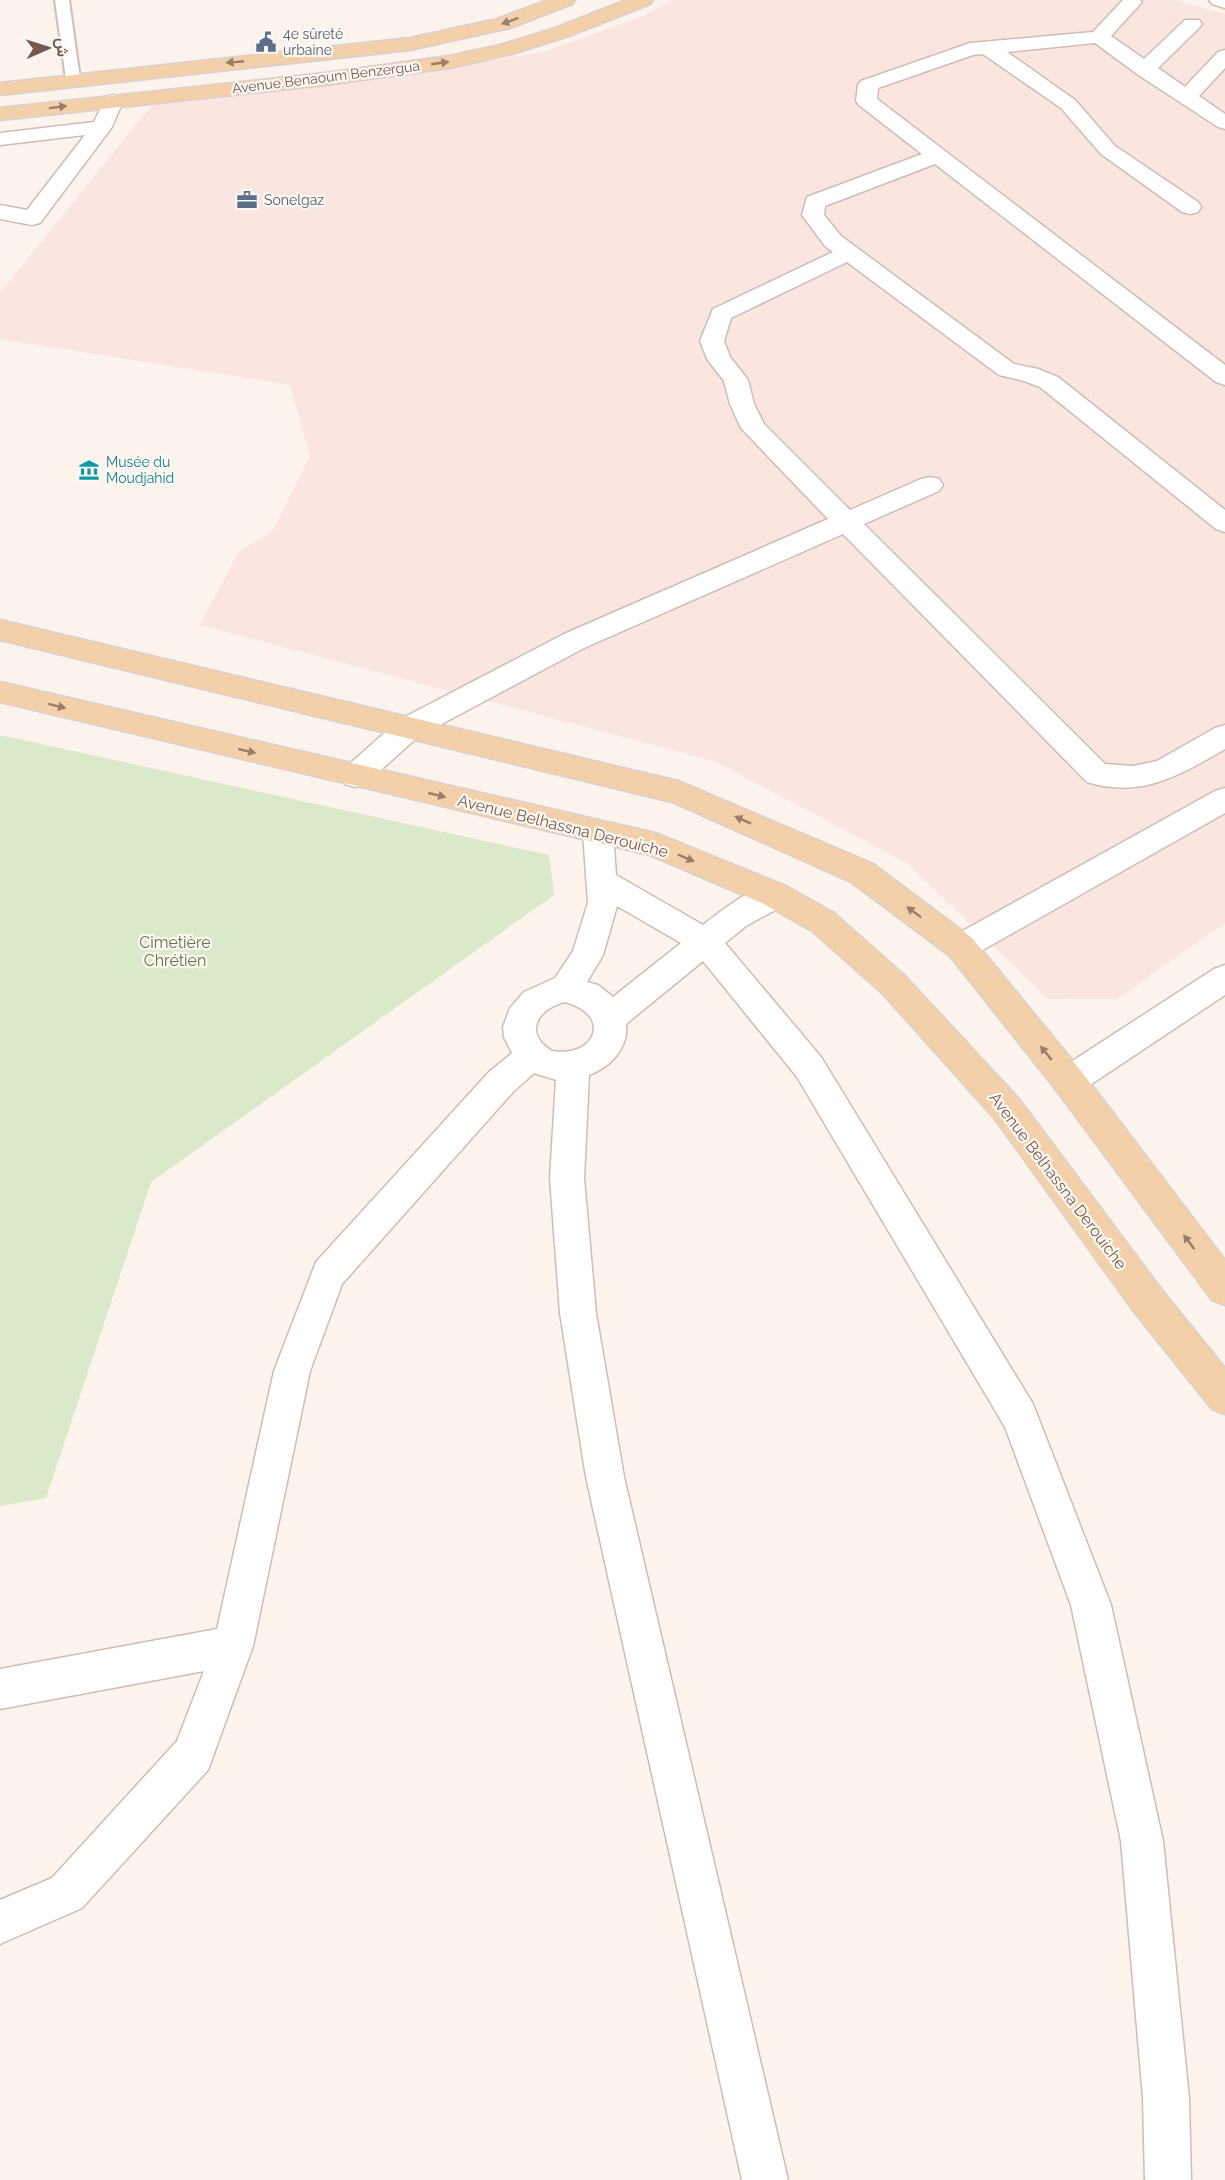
<svg xmlns="http://www.w3.org/2000/svg" width="1225" height="2180" font-family="Raleway,Vazirmatn,sans-serif">
  <style>
    .commercial { fill: #fae5e1 }
    .green { fill: #dae9ca }
    .lines { fill: none; stroke-linecap: round; stroke-linejoin: round }
    .service-casing { stroke: #cfbdb4; stroke-width: 4 }
    .minor-casing { stroke: #cfbdb4; stroke-width: 3 }
    .tertiary-casing { stroke: #cfbdb4; stroke-width: 3 }
    .primary-casing { stroke: #d8d1ce; stroke-width: 3 }
    .service { fill: #fff; fill-rule: evenodd }
    .minor { fill: #fff; fill-rule: evenodd }
    .tertiary { fill: #fff; fill-rule: evenodd }
    .primary { fill: #f4d0aa; fill-rule: evenodd }
    .oneway { fill: #9b7d6b }
    .labels { text-anchor: middle; dominant-baseline: central; stroke-width: 4.5; stroke-linejoin: round; paint-order: stroke }
    .far-service-label { font-size: 14px; fill: #4e5e75; stroke: #fef8f2; text-anchor: start }
    .far-street-label { font-size: 14px; fill: #755950; stroke: #fef8f2 }
    .far-culture-label { font-size: 14px; fill: #0d838f; stroke: #fef8f2; text-anchor: start }
    .street-label { font-size: 16px; fill: #755950; stroke: #fef8f2 }
    .park-label { font-size: 16px; fill: #5d7a49; stroke: #fef8f2 }
  </style>
  <rect width="100%" height="100%" fill="#fbf3ec"/>
  <polygon class="commercial" points="672,0 1174,0 1225,14 1225,923 1117,999 1048,999 907,863 714,761 200,625 238,553 273,530 310,456 290,385 0,339 0,293 151,106 483,62 543,52 644,16"/>
  <polygon class="green" points="0,735 549,855 554,895 151,1182 46,1498 0,1506"/>
  <g class="lines">
    <g class="service-casing">
      <polygon id="service" points="55,0 69,0 80,79 73,83 66,79"/>
    </g>
    <g class="minor-casing">
      <g id="minor">
        <path d="M1123 0H1140L1142 2 1111 36 1144 59 1185 20H1199L1202 24 1199 28 1158 68 1185 87 1218 52 1225 50V68L1199 96 1225 114V129L1218 127 1137 74 1095 43 1007 52 1075 100 1115 146 1198 202 1201 207 1198 212 1190 214 1182 212 1101 154 1061 108 983 54 973 55 878 88 877 99 1225 365V385L1216 382 935 164 825 206 824 215 841 236 1014 364 1038 369 1058 377 1225 510V532L1216 529 1040 387 1024 381 999 375 847 262 731 318 724 341 730 357 748 380 754 404 764 424 850 510 921 479 930 477 939 479 943 485 939 491 864 524 1105 764 1133 766 1157 761 1215 728 1225 725V749C1180 775 1141 799 1087 782L843 534 584 648 419 736 365 784 355 787 345 784 340 776 345 768 399 720 564 634 828 519 741 428 730 404 724 381 707 359 700 341 713 309 833 252 825 246 802 215 807 197 922 154 859 105 856 101 858 85 861 81 970 43 1093 32Z"/>
        <polygon points="113,95 120,97 123,101 112,127 40,223 32,225 0,219 0,205 27,210 85,135 0,145 0,133 94,122 106,97"/>
        <polygon points="1225,788 1225,813 972,956 961,960 950,956 945,947 950,938 1215,791"/>
        <path d="M598 820 609 824 613 832 616 875 703 925C722 910 761 878 786 886L790 895 786 904 746 926 725 943 821 1057 1033 1404 1111 1605 1163 1841 1189 2098 1191 2180H1145L1143 2098 1121 1841 1071 1605 1005 1427 797 1077 703 961 626 1024C629 1048 610 1067 589 1075L584 1178 596 1313 624 1477 788 2180H742L586 1477 560 1313 550 1178 556 1080 534 1073 513 1092 342 1284 310 1371 253 1646 208 1770 82 1908 0 1944V1900L52 1878 177 1741 204 1671 0 1709V1669L217 1629 274 1371 316 1262 489 1072 512 1053 504 1037 503 1027 510 1008 524 992 555 978 573 951 588 903 583 832 587 824ZM617 906 681 943 613 997 598 985 587 982 603 955ZM565 1002C613 1015 596 1058 552 1051 523 1033 537 1009 565 1002Z"/>
        <polygon points="1225,965 1225,995 1081,1091 1069,1095 1057,1091 1053,1081 1057,1071 1214,969"/>
      </g>
    </g>
    <g class="tertiary-casing">
      <polygon id="tertiary" points="1209,0 1225,0 1225,8 1212,4"/>
    </g>
    <g class="primary-casing">
      <g id="primary">
        <polygon points="548,0 575,0 572,4 510,28 410,50 0,95 0,83 410,38 497,19"/>
        <polygon points="626,0 653,0 650,4 569,36 512,54 449,68 325,85 0,120 0,108 325,73 449,56 500,45 555,28"/>
        <polygon points="0,620 678,781 873,864 972,938 1081,1071 1225,1260 1225,1305 1212,1300 1057,1091 950,956 851,882 672,802 0,640"/>
        <polygon points="0,682 655,833 786,886 834,913 904,975 1019,1099 1161,1289 1225,1368 1225,1414 1212,1409 1135,1313 995,1119 882,993 812,931 764,904 650,855 0,702"/>
      </g>
    </g>
    <use href="#service" class="service"/>
    <use href="#minor" class="minor"/>
    <use href="#tertiary" class="tertiary"/>
    <use href="#primary" class="primary"/>
  </g>
  <defs><path id="oneway-solid" d="M-6-.8H1V-3.2L6.5 0L1 3.2V.8H-6Z" transform="scale(1.5)"/></defs>
  <g class="oneway">
    <use href="#oneway-solid" transform="translate(510 21) rotate(160)"/>
    <use href="#oneway-solid" transform="translate(235 62) rotate(175)"/>
    <use href="#oneway-solid" transform="translate(440 63) rotate(-8)"/>
    <use href="#oneway-solid" transform="translate(58 107) rotate(-7)"/>
    <use href="#oneway-solid" transform="translate(57 706) rotate(14)"/>
    <use href="#oneway-solid" transform="translate(247 751) rotate(13)"/>
    <use href="#oneway-solid" transform="translate(437 795) rotate(13)"/>
    <use href="#oneway-solid" transform="translate(743 820) rotate(-156)"/>
    <use href="#oneway-solid" transform="translate(686 858) rotate(23)"/>
    <use href="#oneway-solid" transform="translate(914 912) rotate(-143)"/>
    <use href="#oneway-solid" transform="translate(1046 1053) rotate(-129)"/>
    <use href="#oneway-solid" transform="translate(1189 1242) rotate(-127)"/>
  </g>
  <defs>
    <g id="civic-bare" transform="scale(1.62)"><path d="M-.6-6.5H3V-4.5H.6V-3L4-1V1h2V6H-6V1h2V-1L-.6-3ZM-1.2 2.5V6h2.4V2.5Z" fill="#5c6f8a" stroke="#fef8f2" stroke-width="2.5" paint-order="stroke"/></g>
    <g id="office-bare" transform="scale(1.62)"><path d="M-6-3h4V-5.5h4V-3h4V5H-6ZM-1-4.5V-3h2v-1.5ZM-6 0V1H6V0Z" fill="#5c6f8a" stroke="#fef8f2" stroke-width="2.5" paint-order="stroke"/></g>
    <g id="museum-bare" transform="scale(1.62)"><path d="M0-6L6-3V-2H-6V-3ZM-5-1h2V3h-2ZM-1-1h2V3h-2ZM3-1h2V3H3ZM-6 4H6V6H-6Z" fill="#0f9aa8" stroke="#fef8f2" stroke-width="2.5" paint-order="stroke"/></g>
  </defs>
  <g fill-rule="evenodd">
    <use href="#civic-bare" x="266" y="42"/>
    <use href="#office-bare" x="247" y="200"/>
    <use href="#museum-bare" x="89" y="470"/>
  </g>
  <g class="labels">
    <g class="far-service-label">
      <text x="283" y="34">4e sûreté<tspan x="283" dy="16">urbaine</tspan></text>
      <text x="264" y="200">Sonelgaz</text>
    </g>
    <g class="far-street-label">
      <text transform="translate(326 77) rotate(-7)">Avenue Benaoum Benzergua</text>
    </g>
    <g class="far-culture-label">
      <text x="106" y="462">Musée du<tspan x="106" dy="16">Moudjahid</tspan></text>
    </g>
    <g class="street-label">
      <text transform="translate(563 826) rotate(14)">Avenue Belhassna Derouiche</text>
      <text transform="translate(1058 1181) rotate(53)">Avenue Belhassna Derouiche</text>
    </g>
    <g class="park-label">
      <text x="175" y="942">Cimetière<tspan x="175" dy="18">Chrétien</tspan></text>
    </g>
  </g>
  <g transform="translate(48 48) rotate(87)" stroke="#fef8f2" stroke-width="4.5" paint-order="stroke">
  <path d="M0-4.5L10 22L0 15L-10 22Z" fill="#755950"/>
  <text y="-9" font-size="16" font-weight="bold" text-anchor="middle" fill="#755950">ش</text>
  </g>
</svg>
